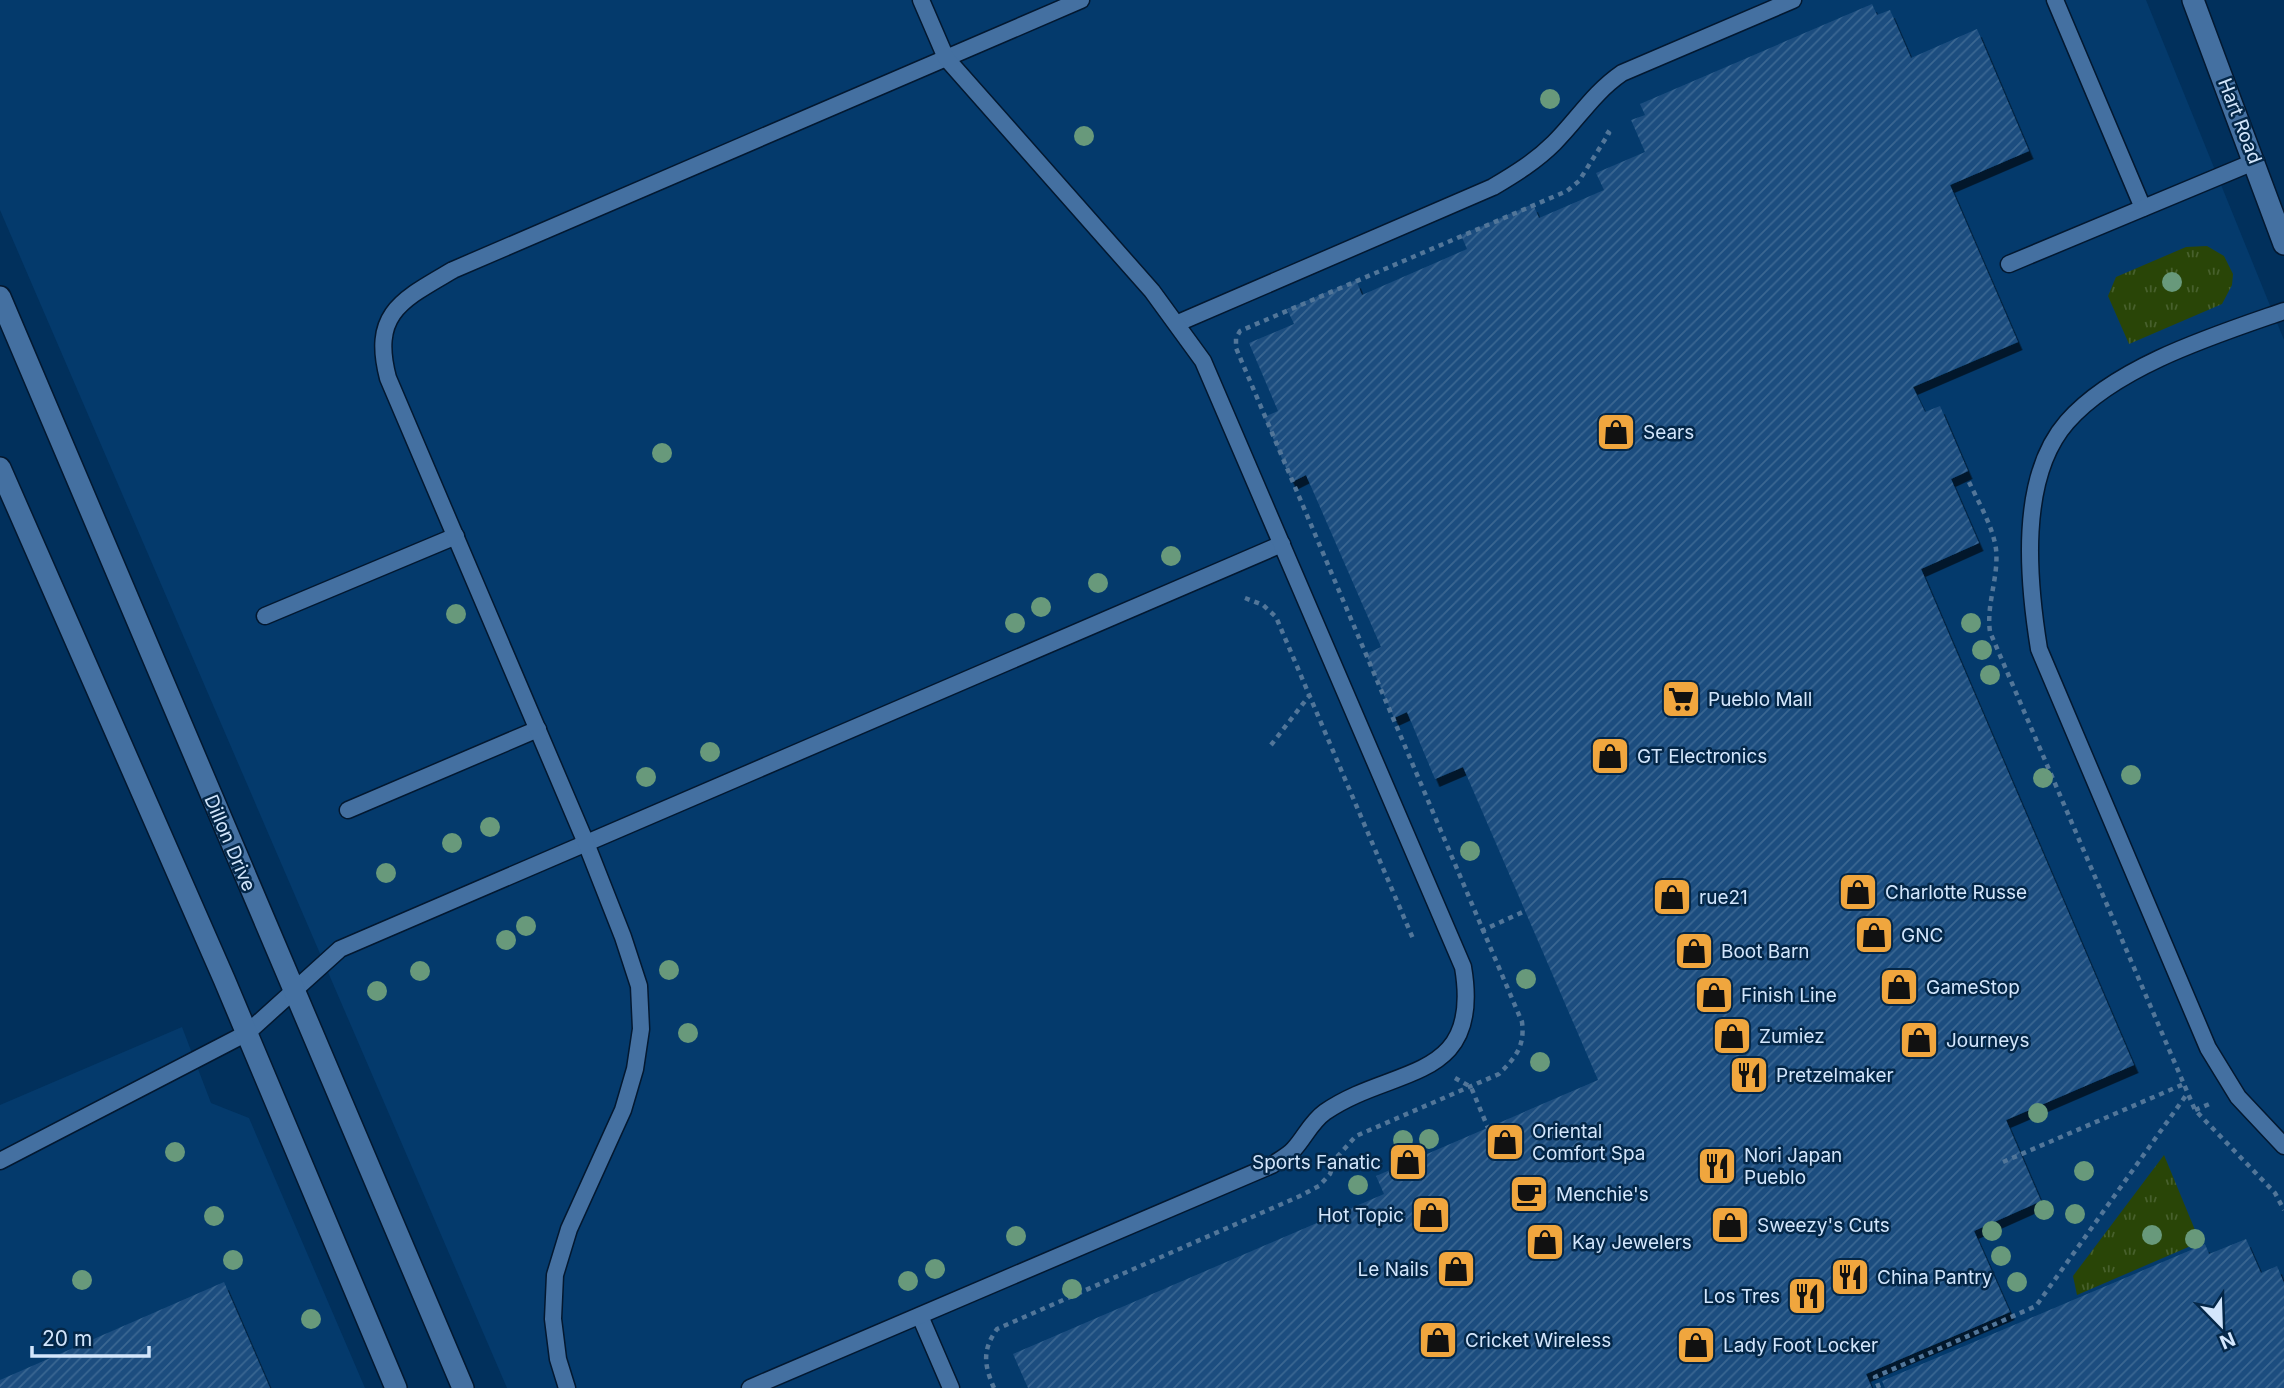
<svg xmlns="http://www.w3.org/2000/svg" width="2284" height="1388" font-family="Inter,sans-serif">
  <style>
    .built { fill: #043a6c }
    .grass { fill: url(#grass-tufts) }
    .building { fill: url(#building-hatch); filter: url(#shadow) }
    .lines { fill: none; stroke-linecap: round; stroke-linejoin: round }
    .service-casing { stroke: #031830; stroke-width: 19 }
    .minor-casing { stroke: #031830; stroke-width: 24 }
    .secondary-casing { stroke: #031830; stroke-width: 24 }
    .path { stroke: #527699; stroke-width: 4.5; stroke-dasharray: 5 5; stroke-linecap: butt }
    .service { stroke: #4470a1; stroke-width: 16 }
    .minor { stroke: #4470a1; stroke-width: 21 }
    .secondary { stroke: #4470a1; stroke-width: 21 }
    .tree { fill: #68997b }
    .labels { text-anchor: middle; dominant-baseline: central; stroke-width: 5; stroke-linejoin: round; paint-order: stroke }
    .street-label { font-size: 19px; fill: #d3e6fc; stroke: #042748 }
    .poi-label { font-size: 19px; fill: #d3e6fc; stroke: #042748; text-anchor: start }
  </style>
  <defs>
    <pattern id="grass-tufts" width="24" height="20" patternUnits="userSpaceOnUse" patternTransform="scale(1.75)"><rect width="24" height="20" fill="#294507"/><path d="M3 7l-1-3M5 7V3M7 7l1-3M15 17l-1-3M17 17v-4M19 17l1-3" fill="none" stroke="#47602c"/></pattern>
    <pattern id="building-hatch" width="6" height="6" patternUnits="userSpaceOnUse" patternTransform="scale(1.75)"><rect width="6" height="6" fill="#1b4d7f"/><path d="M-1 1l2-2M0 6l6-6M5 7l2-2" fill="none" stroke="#3b6792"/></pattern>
    <filter id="shadow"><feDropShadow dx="4.5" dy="8" stdDeviation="0" flood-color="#0009"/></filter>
  </defs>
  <rect width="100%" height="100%" fill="#01305c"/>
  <g class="built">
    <polygon points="0,0 2146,0 2284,340 2284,1388 507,1388 0,210"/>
    <polygon points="182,1027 211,1103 249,1118 365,1388 0,1388 0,1105"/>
  </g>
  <g class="grass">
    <polygon points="2207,246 2224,256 2233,274 2232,285 2222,304 2129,344 2108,296 2116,277 2186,247"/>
    <polygon points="2164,1155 2200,1242 2077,1295 2073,1276"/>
  </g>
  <g class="building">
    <polygon points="1872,4 1877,15 1890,10 1911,58 1977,29 2029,151 1950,185 2018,342 1913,387 1925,412 1940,406 1968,471 1951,479 1979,543 1921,569 2134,1065 2006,1120 2041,1201 1974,1231 2010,1312 1866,1374 1872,1388 1028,1388 1013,1354 1384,1194 1376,1176 1598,1080 1463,767 1435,779 1407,712 1394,718 1366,654 1381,647 1306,475 1292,482 1264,417 1278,411 1249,343 1294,324 1287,309 1356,280 1362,295 1467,249 1461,235 1533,204 1539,218 1604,190 1596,173 1645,152 1631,120 1645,115 1640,104"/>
    <polygon points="2246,1239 2261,1273 2277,1266 2284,1283 2284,1388 1885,1388 1882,1381 2205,1244 2209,1254"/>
    <polygon points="224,1282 270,1388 0,1388 0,1380"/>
  </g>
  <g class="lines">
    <g class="service-casing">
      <g id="service">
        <polyline points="2055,0 2143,208"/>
        <polyline points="2009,264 2256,161"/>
        <path d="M2284 311C2215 335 2116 366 2067 422 2018 478 2028 581 2039 649L2208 1048 2238 1097 2284 1146"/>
        <path d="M1178 323 1493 187C1515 174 1536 161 1554 143 1578 119 1593 93 1622 73L1793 0"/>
        <polyline points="265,616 456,536"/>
        <polyline points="348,810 538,729"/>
        <polyline points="0,1161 247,1033 340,949 1282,544"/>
        <polyline points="920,1316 951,1388"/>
        <path d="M567 1388 558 1359 553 1319 555 1275 569 1229 623 1110 635 1069 641 1029 639 986 623 937 586 843 388 378C371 313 402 300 453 270L1081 0"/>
        <path d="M750 1388 1272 1165C1279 1160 1288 1156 1294 1149 1305 1137 1311 1122 1325 1112 1393 1065 1483 1084 1463 967L1203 361 1152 291 946 58 921 0"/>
      </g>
    </g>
    <g class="minor-casing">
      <polyline id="minor" points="2193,0 2284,244"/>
    </g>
    <g class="secondary-casing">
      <g id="secondary">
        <polyline points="0,297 463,1388"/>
        <polyline points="0,468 224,979 396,1388"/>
      </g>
    </g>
    <g class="path">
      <path d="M1969 482C1979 503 1993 527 1996 549 1999 577 1986 604 1990 632L2195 1110 2275 1193 2284 1210"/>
      <polyline points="1245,598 1263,605 1276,617 1414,941"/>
      <polyline points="1271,745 1309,696"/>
      <polyline points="1481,931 1525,911"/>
      <polyline points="1455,1078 1471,1087 1488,1128"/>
      <polyline points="2195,1110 2212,1103"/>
      <polyline points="2003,1162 2184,1084"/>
      <path d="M994 1388C984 1365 982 1350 997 1329L1300 1196 1319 1186 1330 1174 1336 1158 1356 1136 1499 1074C1516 1057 1525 1046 1522 1022L1236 348V338L1240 331 1567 191 1579 181 1609 133 1603 129"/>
      <polyline points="1879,1388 1875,1377 2036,1306 2187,1094"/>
    </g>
    <use href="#service" class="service"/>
    <use href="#minor" class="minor"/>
    <use href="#secondary" class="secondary"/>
  </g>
  <g class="tree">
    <circle cx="1550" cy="99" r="10"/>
    <circle cx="1084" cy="136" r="10"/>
    <circle cx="2172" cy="282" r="10"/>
    <circle cx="662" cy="453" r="10"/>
    <circle cx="1171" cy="556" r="10"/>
    <circle cx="1098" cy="583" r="10"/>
    <circle cx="1041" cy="607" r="10"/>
    <circle cx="456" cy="614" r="10"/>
    <circle cx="1015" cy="623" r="10"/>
    <circle cx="1971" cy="623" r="10"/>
    <circle cx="1982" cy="650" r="10"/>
    <circle cx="1990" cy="675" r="10"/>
    <circle cx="710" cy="752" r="10"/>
    <circle cx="2131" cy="775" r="10"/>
    <circle cx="646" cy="777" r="10"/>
    <circle cx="2043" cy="778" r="10"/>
    <circle cx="490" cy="827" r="10"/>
    <circle cx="452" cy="843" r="10"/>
    <circle cx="1470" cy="851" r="10"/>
    <circle cx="386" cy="873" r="10"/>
    <circle cx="526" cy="926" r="10"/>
    <circle cx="506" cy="940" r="10"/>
    <circle cx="669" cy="970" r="10"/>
    <circle cx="420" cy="971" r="10"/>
    <circle cx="1526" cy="979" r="10"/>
    <circle cx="377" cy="991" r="10"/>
    <circle cx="688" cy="1033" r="10"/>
    <circle cx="1540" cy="1062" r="10"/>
    <circle cx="2038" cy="1113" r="10"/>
    <circle cx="1429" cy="1139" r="10"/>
    <circle cx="1403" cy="1140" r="10"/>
    <circle cx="175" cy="1152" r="10"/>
    <circle cx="2084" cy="1171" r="10"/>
    <circle cx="1358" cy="1185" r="10"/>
    <circle cx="2044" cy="1210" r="10"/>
    <circle cx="2075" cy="1214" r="10"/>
    <circle cx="214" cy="1216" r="10"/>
    <circle cx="1992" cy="1231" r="10"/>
    <circle cx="2152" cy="1235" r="10"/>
    <circle cx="1016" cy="1236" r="10"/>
    <circle cx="2195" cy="1239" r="10"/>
    <circle cx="2001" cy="1256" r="10"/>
    <circle cx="233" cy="1260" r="10"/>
    <circle cx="935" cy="1269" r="10"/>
    <circle cx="82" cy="1280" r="10"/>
    <circle cx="908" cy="1281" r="10"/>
    <circle cx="2017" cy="1282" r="10"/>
    <circle cx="1072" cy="1289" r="10"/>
    <circle cx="311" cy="1319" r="10"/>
  </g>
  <defs>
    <g id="shop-square" transform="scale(2.0125)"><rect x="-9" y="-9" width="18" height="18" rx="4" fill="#f0a63e" stroke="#042748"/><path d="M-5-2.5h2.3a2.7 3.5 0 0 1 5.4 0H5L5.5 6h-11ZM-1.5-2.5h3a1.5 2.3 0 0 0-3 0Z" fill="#111"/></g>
    <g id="supermarket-square" transform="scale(2.0125)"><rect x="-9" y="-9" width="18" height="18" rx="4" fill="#f0a63e" stroke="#042748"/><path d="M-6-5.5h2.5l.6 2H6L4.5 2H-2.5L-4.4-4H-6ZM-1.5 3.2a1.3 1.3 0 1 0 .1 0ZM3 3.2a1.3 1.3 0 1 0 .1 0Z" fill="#111"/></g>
    <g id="restaurant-square" transform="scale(2.0125)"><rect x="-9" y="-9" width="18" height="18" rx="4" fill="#f0a63e" stroke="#042748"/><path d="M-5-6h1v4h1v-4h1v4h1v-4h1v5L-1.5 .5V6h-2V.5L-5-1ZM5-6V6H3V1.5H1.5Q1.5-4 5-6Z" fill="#111"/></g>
    <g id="cafe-square" transform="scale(2.0125)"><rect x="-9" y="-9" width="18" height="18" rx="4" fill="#f0a63e" stroke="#042748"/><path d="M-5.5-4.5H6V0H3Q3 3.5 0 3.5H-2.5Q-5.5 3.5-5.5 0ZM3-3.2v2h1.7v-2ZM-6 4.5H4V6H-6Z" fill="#111"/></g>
  </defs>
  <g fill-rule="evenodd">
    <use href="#shop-square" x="1616" y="432"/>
    <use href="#supermarket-square" x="1681" y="699"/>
    <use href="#shop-square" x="1610" y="756"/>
    <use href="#shop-square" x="1858" y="892"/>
    <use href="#shop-square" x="1672" y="897"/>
    <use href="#shop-square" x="1874" y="935"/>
    <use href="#shop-square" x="1694" y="951"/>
    <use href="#shop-square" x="1899" y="987"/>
    <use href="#shop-square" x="1714" y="995"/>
    <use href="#shop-square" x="1732" y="1036"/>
    <use href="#shop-square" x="1919" y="1040"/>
    <use href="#restaurant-square" x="1749" y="1075"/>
    <use href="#shop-square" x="1505" y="1142"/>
    <use href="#shop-square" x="1408" y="1162"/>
    <use href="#restaurant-square" x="1717" y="1166"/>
    <use href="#cafe-square" x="1529" y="1194"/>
    <use href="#shop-square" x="1431" y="1215"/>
    <use href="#shop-square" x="1730" y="1225"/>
    <use href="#shop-square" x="1545" y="1242"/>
    <use href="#shop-square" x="1456" y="1269"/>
    <use href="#restaurant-square" x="1850" y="1277"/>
    <use href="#restaurant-square" x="1807" y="1296"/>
    <use href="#shop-square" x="1438" y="1340"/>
    <use href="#shop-square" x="1696" y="1345"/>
  </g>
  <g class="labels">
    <g class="street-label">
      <text transform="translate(2240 121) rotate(69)">Hart Road</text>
      <text transform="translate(230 843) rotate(67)">Dillon Drive</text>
    </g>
    <g class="poi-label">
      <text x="1643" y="432">Sears</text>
      <text x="1708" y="699">Pueblo Mall</text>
      <text x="1637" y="756">GT Electronics</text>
      <text x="1885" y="892">Charlotte Russe</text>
      <text x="1699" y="897">rue21</text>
      <text x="1901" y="935">GNC</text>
      <text x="1721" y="951">Boot Barn</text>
      <text x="1926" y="987">GameStop</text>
      <text x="1741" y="995">Finish Line</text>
      <text x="1759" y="1036">Zumiez</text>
      <text x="1946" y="1040">Journeys</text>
      <text x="1776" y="1075">Pretzelmaker</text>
      <text x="1532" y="1131">Oriental<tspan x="1532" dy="22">Comfort Spa</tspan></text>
      <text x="1744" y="1155">Nori Japan<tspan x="1744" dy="22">Pueblo</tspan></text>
      <text x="1381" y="1162" text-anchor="end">Sports Fanatic</text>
      <text x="1556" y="1194">Menchie's</text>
      <text x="1404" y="1215" text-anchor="end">Hot Topic</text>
      <text x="1757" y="1225">Sweezy's Cuts</text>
      <text x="1572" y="1242">Kay Jewelers</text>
      <text x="1429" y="1269" text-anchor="end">Le Nails</text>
      <text x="1877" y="1277">China Pantry</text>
      <text x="1780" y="1296" text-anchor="end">Los Tres</text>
      <text x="1465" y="1340">Cricket Wireless</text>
      <text x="1723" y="1345">Lady Foot Locker</text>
    </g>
  </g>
  <g transform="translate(2221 1325) rotate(157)" stroke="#042748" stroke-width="5" paint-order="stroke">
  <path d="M0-5L12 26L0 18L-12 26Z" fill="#d3e6fc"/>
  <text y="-10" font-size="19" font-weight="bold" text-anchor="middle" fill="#d3e6fc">N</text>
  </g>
  <path d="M32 1346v10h117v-10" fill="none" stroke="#d3e6fc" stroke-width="3.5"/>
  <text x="42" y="1346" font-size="21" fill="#d3e6fc" stroke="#042748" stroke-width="5" paint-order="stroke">20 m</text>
</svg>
